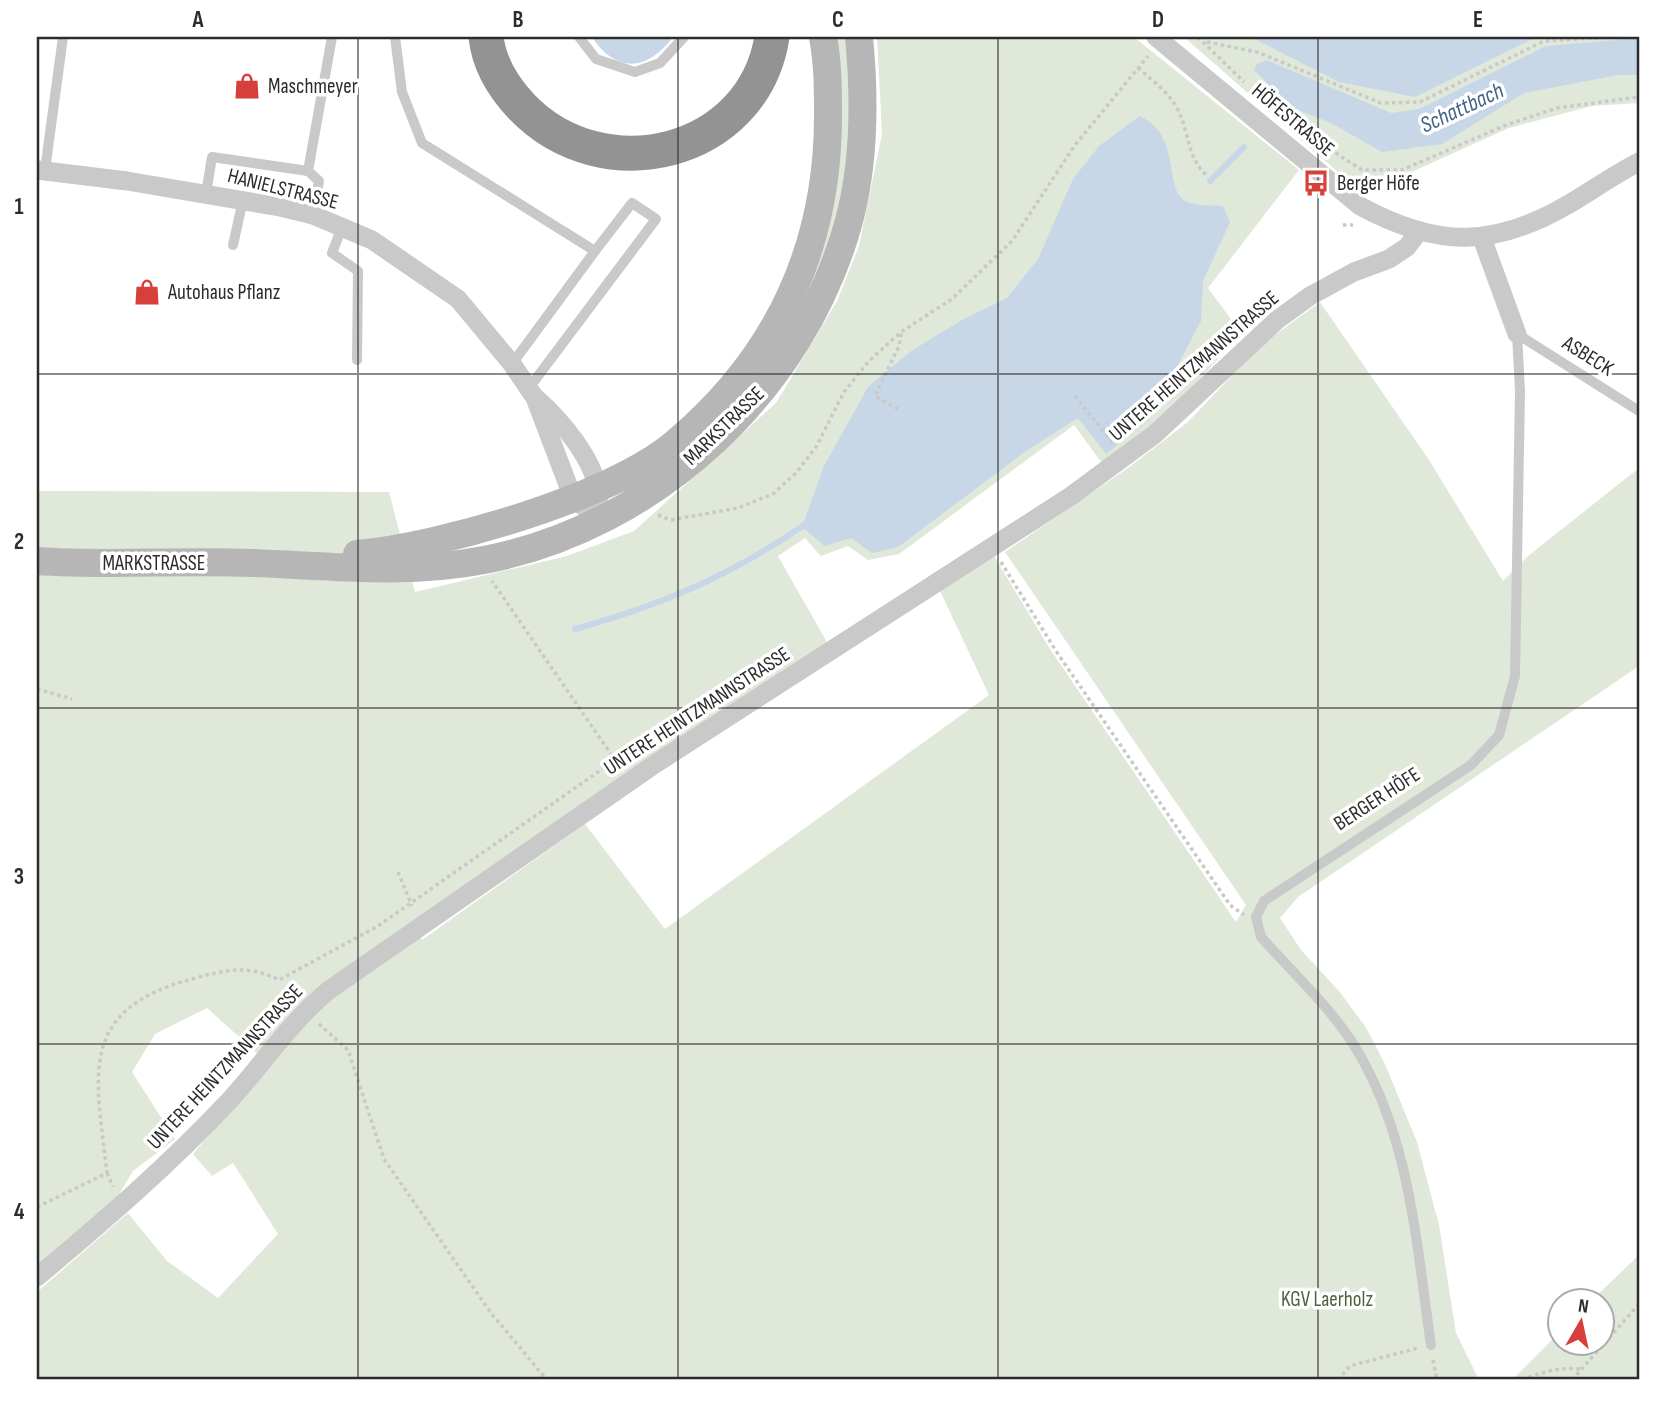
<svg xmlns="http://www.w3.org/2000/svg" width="1676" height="1417" font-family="'Sofia Sans Condensed',sans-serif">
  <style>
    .green { fill: #e0e8da }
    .water { fill: #c7d7e7 }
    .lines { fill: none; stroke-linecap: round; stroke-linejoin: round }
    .stream { stroke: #c7d7e7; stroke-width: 6 }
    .path { stroke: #c9c9c9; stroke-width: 3.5; stroke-dasharray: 3.5 3.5; stroke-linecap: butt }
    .lane { stroke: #c9c9c9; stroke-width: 10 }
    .street { stroke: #c9c9c9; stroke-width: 19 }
    .secondary { stroke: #b6b6b6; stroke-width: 28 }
    .highway { stroke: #939393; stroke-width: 35 }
    .grid { fill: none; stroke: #2c2c2c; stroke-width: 2; stroke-opacity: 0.55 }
    .labels { text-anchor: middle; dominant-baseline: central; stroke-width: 7; stroke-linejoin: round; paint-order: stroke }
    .poi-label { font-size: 21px; fill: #2c2c2c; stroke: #fff; text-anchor: start }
    .street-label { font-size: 21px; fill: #2c2c2c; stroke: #fff }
    .park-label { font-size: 21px; fill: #4b633d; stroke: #fff }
    .water-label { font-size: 23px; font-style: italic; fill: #416486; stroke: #fff }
    .neatline { fill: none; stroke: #2c2c2c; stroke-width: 2.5 }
    .grid-label { font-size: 23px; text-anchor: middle; font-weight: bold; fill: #2c2c2c }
  </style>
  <rect width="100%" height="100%" fill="#fff"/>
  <g class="green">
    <polygon points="831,37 851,37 855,90 842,217 796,327 796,306"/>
    <polygon points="877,37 1134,37 1299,170 1208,288 1242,334 1156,425 1102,463 1074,425 899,554 868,560 848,546 821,556 805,538 778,556 828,644 414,922 422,940 585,824 665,929 989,695 940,591 994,556 1050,649 1236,922 1246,905 1005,552 1128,468 1188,422 1260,346 1320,302 1429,460 1503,581 1528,556 1639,468 1639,666 1298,897 1280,918 1301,950 1339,991 1365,1026 1385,1064 1417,1142 1439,1225 1456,1333 1479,1380 37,1380 37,1292 128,1213 167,1261 218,1298 278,1234 233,1163 212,1176 193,1154 269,1064 207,1008 155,1034 132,1072 175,1139 133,1171 112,1206 37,1267 37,491 389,492 415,592 567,556 634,531 776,403 837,301 859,246 882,134"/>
    <polygon points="1184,37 1639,37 1639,103 1592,106 1509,128 1363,194"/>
    <polygon points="1639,1255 1639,1380 1512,1380 1560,1332 1560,1344 1602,1344 1602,1302 1591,1301"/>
  </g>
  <g class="water">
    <path d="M592 37H673C648 71 616 74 592 37Z"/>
    <polygon points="1251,37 1536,37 1415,97 1339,82"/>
    <polygon points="1639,38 1639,75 1618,75 1524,93 1442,144 1382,152 1331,123 1291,107 1254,70 1257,64 1267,60 1391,113 1419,109 1546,46"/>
    <path d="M1140 116C1185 138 1160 193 1190 203 1199 206 1213 205 1223 206L1230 222 1203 281 1201 321 1149 420 1106 454 1078 418 1026 451 898 547 872 553 851 538 825 546 802 527 824 466 868 387 911 351 962 320 1007 298 1038 259 1073 179 1099 146Z"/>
  </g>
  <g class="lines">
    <g class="stream">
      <polyline points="1210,181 1244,147"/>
      <path d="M575 629C664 604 731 576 807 523"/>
    </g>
    <g class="path">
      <polyline points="1198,37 1244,82"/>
      <polyline points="1207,42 1257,52 1381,103 1420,102 1544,41 1611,37"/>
      <path d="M1138 68C1153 81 1171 94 1179 112 1190 136 1187 157 1207 176"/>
      <polyline points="1306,134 1362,170 1402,170 1506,125 1557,108 1639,97"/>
      <polyline points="1343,225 1353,225"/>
      <polyline points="1075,396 1113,443"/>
      <polyline points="898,409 875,396 899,346 901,334"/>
      <polyline points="658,515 671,520 738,508 773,494 796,473 816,447 844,392 869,361 901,332 952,299 1012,241 1075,145 1148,56"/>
      <polyline points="1001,562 1056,651 1230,905 1244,915"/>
      <polyline points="37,689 72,699"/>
      <polyline points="398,872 412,906"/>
      <polyline points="319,1024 348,1050 384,1159 491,1313 547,1380"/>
      <polyline points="107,1173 113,1187"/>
      <path d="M37 1207 107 1173C96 1075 76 1010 192 979 225 970 248 964 279 980L378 926 615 760 492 581"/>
      <polyline points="1433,1360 1437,1380"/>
      <polyline points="1338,1380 1350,1366 1418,1348"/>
      <path d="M1522 1380C1542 1372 1559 1367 1580 1369"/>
      <polyline points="1572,1380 1639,1304"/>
    </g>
    <g class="lane">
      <polyline points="395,37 402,92 422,143 595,251 512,364"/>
      <polyline points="579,37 596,59 635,72 660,63 684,37"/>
      <polyline points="45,170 63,37"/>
      <polyline points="206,194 212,157 308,171"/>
      <polyline points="313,215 319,181 308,171 332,37"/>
      <polyline points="342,227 332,253 358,271 357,360"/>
      <polyline points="233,245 243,200"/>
      <polyline points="1517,334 1639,411"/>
      <polyline points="529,388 656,219 632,203 595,251"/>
      <path d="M1431 1345C1416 1242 1410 1133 1352 1042 1327 1004 1291 971 1261 937L1256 917 1264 901 1471 765 1499 735 1515 676 1520 391 1517 334"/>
    </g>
    <g class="street">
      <path d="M1156 37 1360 206C1437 248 1494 248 1569 204 1593 190 1615 174 1639 162"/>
      <polyline points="37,170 127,181 280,207 313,215 372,240 458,299 512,364 535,398 573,498 601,521"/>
      <polyline points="1482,238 1517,334"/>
      <path d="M536 398C562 421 596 461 599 497"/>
      <path d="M37 1277C104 1221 169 1165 229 1101 263 1064 289 1023 329 990L655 764 1071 496 1155 434 1277 320 1310 296 1354 272 1389 259 1407 247 1419 231"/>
    </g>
    <g class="secondary">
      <path d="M357 554C442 546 609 498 674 444 777 358 828 249 828 116 828 90 828 63 823 37"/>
      <path d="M37 561C108 566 180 560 252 563 330 566 407 575 484 560 656 527 803 390 849 221 865 161 865 99 859 37"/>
    </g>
    <path class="highway" d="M486 37C489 64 504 88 522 107 603 191 753 156 772 37"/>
  </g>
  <path class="grid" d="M358 37V1380M678 37V1380M998 37V1380M1318 37V1380M37 374H1639M37 708H1639M37 1044H1639"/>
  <defs>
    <g id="shop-bare" transform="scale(2.1)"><path d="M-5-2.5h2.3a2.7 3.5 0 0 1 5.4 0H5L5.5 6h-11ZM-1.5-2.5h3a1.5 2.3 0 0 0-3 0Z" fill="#d63f3a" stroke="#fff" stroke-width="2.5" paint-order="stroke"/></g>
    <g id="bus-bare" transform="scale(2.1)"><path d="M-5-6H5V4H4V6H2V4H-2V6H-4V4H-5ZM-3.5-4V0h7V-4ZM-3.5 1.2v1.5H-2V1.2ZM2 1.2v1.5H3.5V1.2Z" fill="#d63f3a" stroke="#fff" stroke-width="2.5" paint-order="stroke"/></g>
  </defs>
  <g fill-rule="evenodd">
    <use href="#shop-bare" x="247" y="86"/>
    <use href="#bus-bare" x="1316" y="183"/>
    <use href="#shop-bare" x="147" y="292"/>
  </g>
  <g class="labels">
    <g class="poi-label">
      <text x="268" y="86">Maschmeyer</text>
      <text x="1337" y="183">Berger Höfe</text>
      <text x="168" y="292">Autohaus Pflanz</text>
    </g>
    <g class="street-label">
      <text transform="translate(1293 120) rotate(40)">HÖFESTRASSE</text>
      <text transform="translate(283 189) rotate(14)">HANIELSTRASSE</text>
      <text transform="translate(1588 356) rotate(32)">ASBECK</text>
      <text transform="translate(1194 366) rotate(-41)">UNTERE HEINTZMANNSTRASSE</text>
      <text transform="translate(724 426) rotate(-44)">MARKSTRASSE</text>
      <text x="154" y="563">MARKSTRASSE</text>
      <text transform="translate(697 711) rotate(-33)">UNTERE HEINTZMANNSTRASSE</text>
      <text transform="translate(1377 799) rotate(-33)">BERGER HÖFE</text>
      <text transform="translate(225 1067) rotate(-47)">UNTERE HEINTZMANNSTRASSE</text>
    </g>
    <g class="park-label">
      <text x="1327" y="1299">KGV Laerholz</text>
    </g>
    <g class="water-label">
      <text transform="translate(1462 108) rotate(-25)">Schattbach</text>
    </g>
  </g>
  <rect width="1676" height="1417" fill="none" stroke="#ffffff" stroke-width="77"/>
  <g transform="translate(1581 1322) rotate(9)"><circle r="33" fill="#ffffff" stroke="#ababab" stroke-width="2"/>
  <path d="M0-5L12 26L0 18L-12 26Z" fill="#d63f3a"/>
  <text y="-10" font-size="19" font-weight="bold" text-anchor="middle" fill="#2c2c2c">N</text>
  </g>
  <rect x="38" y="38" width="1600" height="1340" class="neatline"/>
  <g class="grid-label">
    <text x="198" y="27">A</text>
    <text x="518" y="27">B</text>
    <text x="838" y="27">C</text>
    <text x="1158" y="27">D</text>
    <text x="1478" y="27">E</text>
    <text x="19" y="214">1</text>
    <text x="19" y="549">2</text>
    <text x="19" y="884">3</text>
    <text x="19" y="1219">4</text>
  </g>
</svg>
